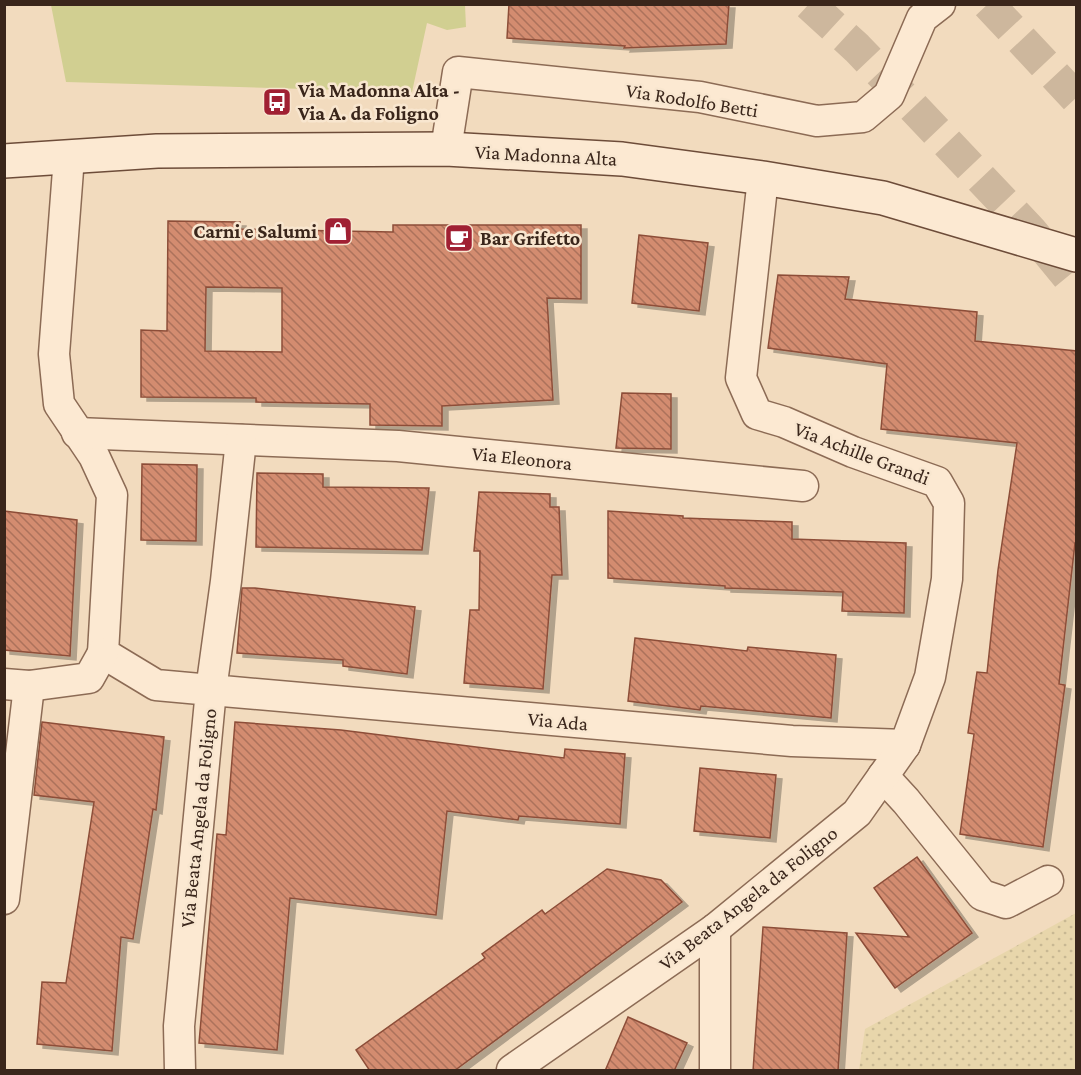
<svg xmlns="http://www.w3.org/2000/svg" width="1081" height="1075" font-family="'Crimson Pro',serif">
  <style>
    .farmland { fill: url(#farmland-dots) }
    .green { fill: #d1cf91 }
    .building { fill: url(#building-back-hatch); stroke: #8d4e39; stroke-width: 1.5; fill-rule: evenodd; filter: url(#shadow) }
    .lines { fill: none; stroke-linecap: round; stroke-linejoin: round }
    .highway-tunnel { stroke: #cdb79d; stroke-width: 33; stroke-dasharray: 33 16; stroke-linecap: butt }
    .street-casing { stroke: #8c6b55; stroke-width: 33 }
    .secondary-casing { stroke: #6d4c39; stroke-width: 36 }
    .street { stroke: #fce9d2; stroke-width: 30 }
    .secondary { stroke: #fce9d2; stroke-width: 33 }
    .labels { text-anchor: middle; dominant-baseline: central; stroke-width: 5; stroke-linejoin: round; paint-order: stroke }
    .poi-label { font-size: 20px; font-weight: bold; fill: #3a261b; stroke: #f8e6cf; text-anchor: start }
    .street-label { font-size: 20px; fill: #3a261b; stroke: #f8e6cf }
  </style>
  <defs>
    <pattern id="farmland-dots" width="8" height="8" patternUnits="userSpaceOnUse" patternTransform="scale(1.5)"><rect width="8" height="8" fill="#e8d6ab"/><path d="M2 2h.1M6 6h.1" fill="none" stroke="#c8b893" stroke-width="1.8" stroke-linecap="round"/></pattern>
    <pattern id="building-back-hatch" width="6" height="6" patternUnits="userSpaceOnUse" patternTransform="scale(1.5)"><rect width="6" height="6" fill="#d38c70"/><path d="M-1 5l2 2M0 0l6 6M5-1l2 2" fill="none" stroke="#ac725b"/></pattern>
    <filter id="shadow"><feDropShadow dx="6" dy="4" stdDeviation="0" flood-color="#0004"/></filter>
  </defs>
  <rect width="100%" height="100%" fill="#f2dbbe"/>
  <polygon class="farmland" points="1076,913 1076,1070 859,1070 865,1029"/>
  <polygon class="green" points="51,5 465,5 466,27 447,30 427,23 412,92 66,82"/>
  <g class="building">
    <polygon points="509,4 729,4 726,44 624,48 625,46 507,38"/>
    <path d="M168 221 240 222 239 229 393 232V225H581V299L547 298 553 400 442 406V426L370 425V404L256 402V398L141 397V330L167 331ZM206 287 282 288V352L205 351Z"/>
    <polygon points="639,235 708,243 699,311 632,303"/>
    <polygon points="778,275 849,277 845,299 977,312 975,341 1077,351 1077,543 1075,543 1059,684 1065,685 1043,847 960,834 974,734 968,733 977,672 987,673 998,570 1017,443 881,429 887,364 768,348"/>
    <polygon points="622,393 671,394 671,449 616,448"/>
    <polygon points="142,464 197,465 196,541 141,540"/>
    <polygon points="257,473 323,474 323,487 429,488 422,550 256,547"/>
    <polygon points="479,492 550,494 550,507 559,507 562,575 552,575 543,689 464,683 470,610 479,610 480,551 474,551"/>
    <polygon points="4,511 77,520 70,656 4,650"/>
    <polygon points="608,511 683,516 683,518 792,522 792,539 906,543 904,613 842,611 843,592 725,588 725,586 608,578"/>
    <polygon points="242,588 255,588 415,607 407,674 343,666 343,660 237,653"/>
    <polygon points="635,638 747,651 748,647 836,655 831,718 701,706 700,710 628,701"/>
    <polygon points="42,722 164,737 156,810 153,809 133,939 121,937 112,1051 37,1044 42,982 66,983 94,802 34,795"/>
    <polygon points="235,722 341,730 564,758 565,749 625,754 620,824 519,816 518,820 447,811 436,915 290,898 277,1050 199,1043 217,834 226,835"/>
    <polygon points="700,768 776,775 770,838 694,831"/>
    <polygon points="917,857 972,933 895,988 856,933 909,937 874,888"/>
    <polygon points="607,869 661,880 682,902 454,1071 370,1071 356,1050 485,958 482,954 542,910 545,914"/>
    <polygon points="763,927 847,933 838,1071 753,1071"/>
    <polygon points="628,1017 687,1043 674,1071 605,1071"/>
  </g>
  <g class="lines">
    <g class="highway-tunnel">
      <polyline points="809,4 857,48 1030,230 1076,286"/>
      <polyline points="988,4 1076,98"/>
    </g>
    <g class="street-casing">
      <g id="street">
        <polyline points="446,149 458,72 700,97 817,121 863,117 889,95 922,18 940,4"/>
        <polyline points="69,157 54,354 59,404 94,456 112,495 103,653 156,685 211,690 179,1026 180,1070"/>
        <polyline points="77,433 398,446 803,486"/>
        <polyline points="241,440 226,581 211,690 792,741 905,745"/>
        <polyline points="4,684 29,686 89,678 103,653"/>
        <polyline points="883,776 906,801 982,895 1006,903 1048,881"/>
        <polyline points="4,899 29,686"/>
        <polyline points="512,1070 715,929 857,813 905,745 930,677 947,579 949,503 937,482 853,452 784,422 757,414 741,378 763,178"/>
        <polyline points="715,1070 715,929"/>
      </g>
    </g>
    <g class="secondary-casing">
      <polyline id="secondary" points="4,161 157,151 446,149 622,159 763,178 883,198 1076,255"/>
    </g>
    <use href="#street" class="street"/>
    <use href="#secondary" class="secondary"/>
  </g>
  <defs>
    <g id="bus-square" transform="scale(1.5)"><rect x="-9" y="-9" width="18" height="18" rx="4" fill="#a02033" stroke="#f8e6cf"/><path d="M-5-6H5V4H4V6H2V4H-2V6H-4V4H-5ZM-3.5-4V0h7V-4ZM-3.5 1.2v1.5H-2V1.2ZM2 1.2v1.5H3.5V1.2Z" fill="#fff"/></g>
    <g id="shop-square" transform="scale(1.5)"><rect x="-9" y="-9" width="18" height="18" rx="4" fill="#a02033" stroke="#f8e6cf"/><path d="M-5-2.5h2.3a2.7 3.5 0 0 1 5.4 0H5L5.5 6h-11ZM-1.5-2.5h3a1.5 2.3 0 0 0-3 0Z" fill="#fff"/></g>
    <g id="cafe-square" transform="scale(1.5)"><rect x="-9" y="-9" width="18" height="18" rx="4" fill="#a02033" stroke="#f8e6cf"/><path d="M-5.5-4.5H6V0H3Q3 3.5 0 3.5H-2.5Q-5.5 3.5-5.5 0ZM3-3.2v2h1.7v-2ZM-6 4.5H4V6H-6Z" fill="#fff"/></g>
  </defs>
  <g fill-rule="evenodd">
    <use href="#bus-square" x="277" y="102"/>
    <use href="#shop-square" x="338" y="231"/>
    <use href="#cafe-square" x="459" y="238"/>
  </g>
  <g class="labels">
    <g class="poi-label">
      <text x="298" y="90">Via Madonna Alta -<tspan x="298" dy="23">Via A. da Foligno</tspan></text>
      <text x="317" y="231" text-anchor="end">Carni e Salumi</text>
      <text x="480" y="238">Bar Grifetto</text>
    </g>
    <g class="street-label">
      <text transform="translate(692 100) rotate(9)">Via Rodolfo Betti</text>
      <text transform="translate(546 155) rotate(3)">Via Madonna Alta</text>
      <text transform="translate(862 453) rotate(21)">Via Achille Grandi</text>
      <text transform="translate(522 458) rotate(6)">Via Eleonora</text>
      <text transform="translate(558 721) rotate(5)">Via Ada</text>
      <text transform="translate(198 818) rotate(-84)">Via Beata Angela da Foligno</text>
      <text transform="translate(748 898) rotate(-38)">Via Beata Angela da Foligno</text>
    </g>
  </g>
  <rect width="1081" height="1075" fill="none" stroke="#3a261b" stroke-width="12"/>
</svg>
